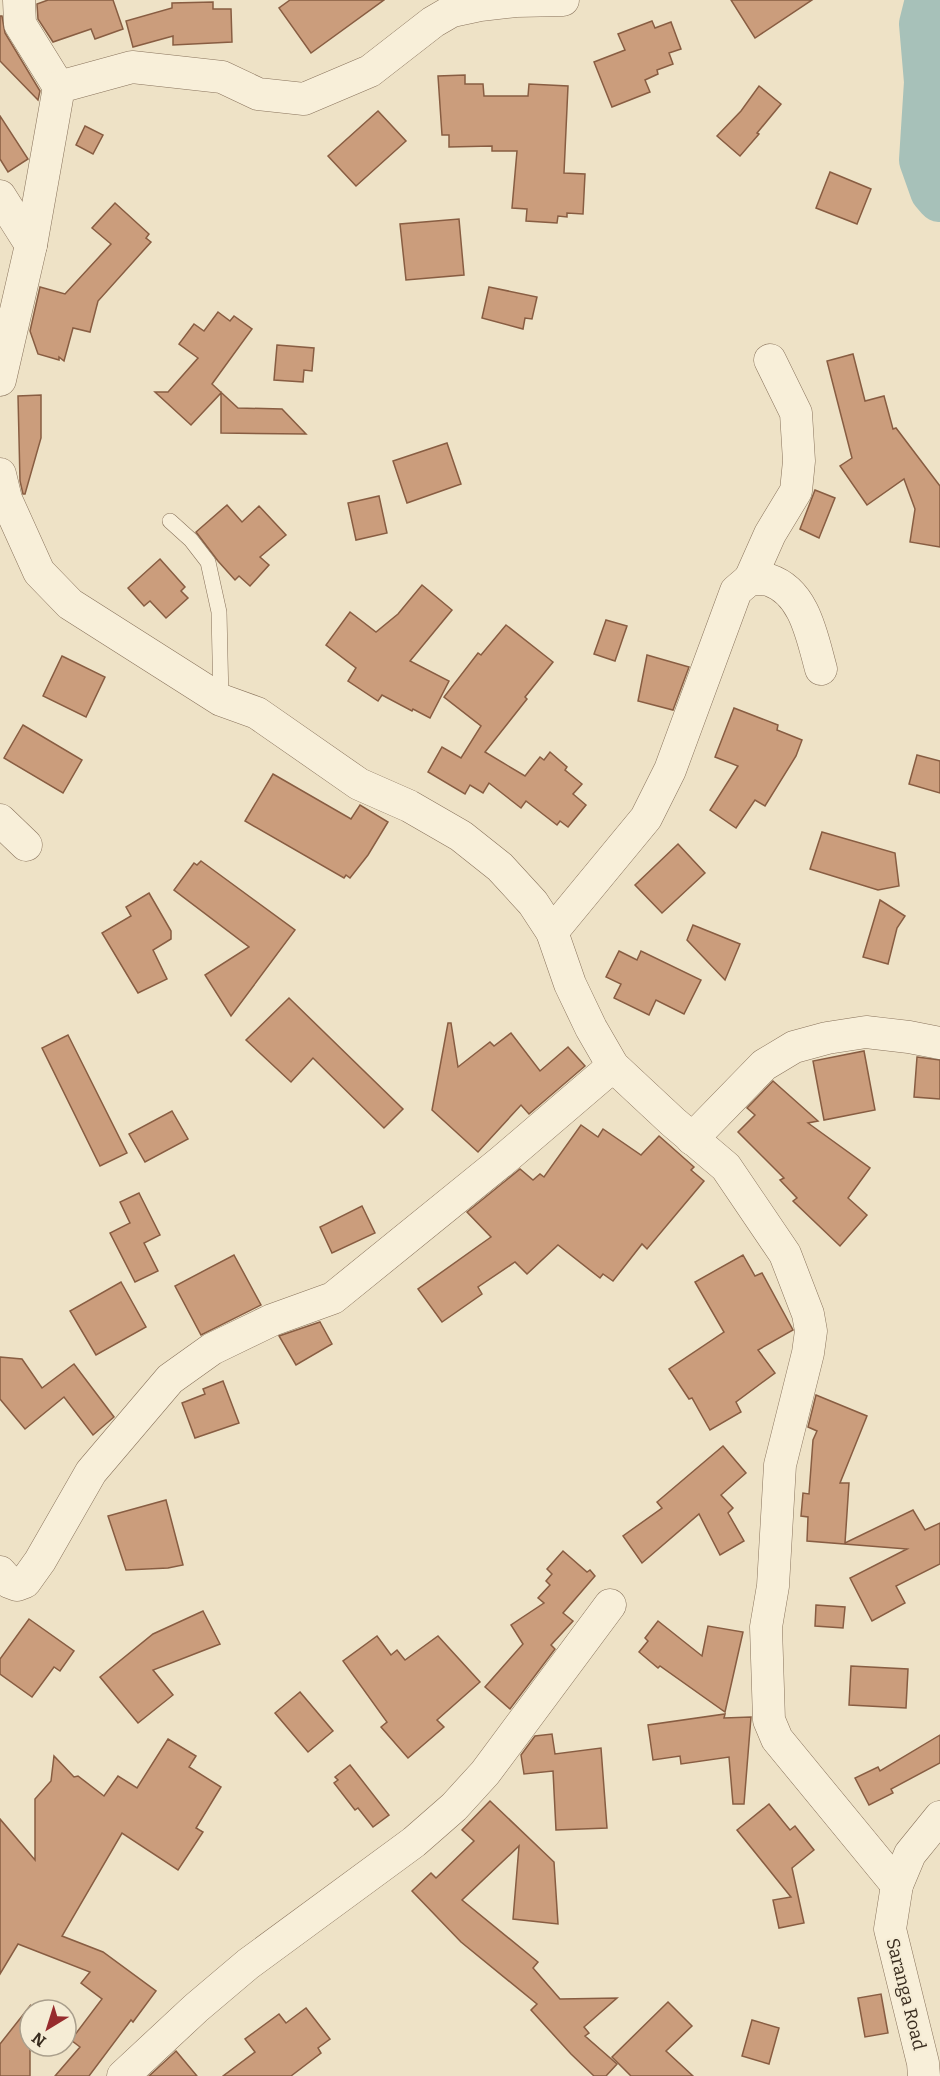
<svg xmlns="http://www.w3.org/2000/svg" width="940" height="2076" font-family="Bitter,serif">
  <style>
    .lines { fill: none; stroke-linecap: round; stroke-linejoin: round }
    .river { stroke: #a7c1b9; stroke-width: 48 }
    .building { fill: #cb9d7c; stroke: #885d42; stroke-width: 1.5 }
    .lane-casing { stroke: #89735c; stroke-width: 16 }
    .street-casing { stroke: #89735c; stroke-width: 33 }
    .lane { stroke: #f8efd9; stroke-width: 15 }
    .street { stroke: #f8efd9; stroke-width: 32 }
    .labels { text-anchor: middle; dominant-baseline: central; stroke-width: 4.5; stroke-linejoin: round; paint-order: stroke }
    .street-label { font-size: 18px; fill: #392c1f; stroke: #f5ecd5 }
  </style>
  <rect width="100%" height="100%" fill="#eee2c6"/>
  <g class="lines">
    <polyline class="river" points="929,0 923,24 928,82 923,160 934,191 940,198"/>
  </g>
  <g class="building">
    <polygon points="48,0 113,0 123,29 95,39 91,29 53,42 38,19 37,4"/>
    <polygon points="290,0 384,0 311,53 279,8"/>
    <polygon points="731,0 812,0 755,38"/>
    <polygon points="213,2 213,9 231,9 232,42 173,45 173,36 133,47 126,21 172,8 172,3"/>
    <polygon points="0,16 2,16 5,33 40,91 38,100 0,61"/>
    <polygon points="652,21 655,28 671,22 681,49 669,53 673,64 657,70 658,74 645,80 650,92 612,107 594,62 625,50 618,34"/>
    <polygon points="465,75 465,84 483,84 484,96 528,96 529,84 568,86 564,173 585,174 583,214 567,213 567,217 558,216 557,223 526,221 527,209 512,208 517,151 492,151 492,146 449,147 449,135 442,135 438,76"/>
    <polygon points="759,86 781,104 757,133 759,134 740,156 717,136 741,111"/>
    <polygon points="378,111 406,141 356,186 328,156"/>
    <polygon points="0,116 28,159 8,172 0,159"/>
    <polygon points="85,126 103,135 93,154 76,145"/>
    <polygon points="830,172 871,189 857,224 816,208"/>
    <polygon points="115,203 149,234 146,238 151,242 98,301 90,332 73,328 64,361 59,357 59,360 38,354 30,331 40,287 65,294 111,244 92,228"/>
    <polygon points="459,219 464,275 406,280 400,224"/>
    <polygon points="489,287 537,297 532,319 525,318 523,329 482,318"/>
    <polygon points="218,312 230,321 234,316 252,329 212,384 238,408 282,409 306,434 221,433 221,393 191,425 155,392 168,392 198,358 179,344 194,324 204,331"/>
    <polygon points="277,345 314,348 312,371 304,370 303,382 274,380"/>
    <polygon points="853,354 865,401 884,396 893,429 896,428 940,486 940,547 910,542 915,509 904,479 867,505 840,466 852,458 827,361"/>
    <polygon points="41,395 41,438 25,494 23,494 20,481 18,396"/>
    <polygon points="447,443 461,484 407,503 393,461"/>
    <polygon points="815,490 835,498 819,538 800,529"/>
    <polygon points="379,496 387,533 356,540 348,503"/>
    <polygon points="227,505 242,522 259,506 286,535 260,557 269,565 250,586 239,576 235,580 218,561 196,532"/>
    <polygon points="160,559 185,587 181,591 188,598 166,618 150,601 144,606 128,588"/>
    <polygon points="422,585 452,610 410,661 449,681 430,718 413,709 412,711 382,695 378,701 348,681 356,668 326,645 350,612 376,632 398,614"/>
    <polygon points="606,620 627,626 615,661 594,654"/>
    <polygon points="506,625 553,662 525,697 527,699 485,752 525,776 540,757 544,760 550,752 567,767 565,770 582,784 573,794 586,805 568,827 560,821 557,825 526,801 521,808 489,783 483,793 470,785 465,794 428,772 442,747 461,758 481,726 444,697 478,653 481,655"/>
    <polygon points="647,655 689,667 673,710 638,701"/>
    <polygon points="62,656 105,677 86,717 43,696"/>
    <polygon points="734,708 778,725 777,730 802,740 796,756 765,806 755,800 736,828 710,810 738,766 715,757"/>
    <polygon points="23,725 82,760 63,793 4,758"/>
    <polygon points="917,755 940,761 940,793 909,784"/>
    <polygon points="273,774 351,819 360,805 388,822 368,855 350,878 346,875 344,878 245,821"/>
    <polygon points="822,832 895,853 899,886 878,890 810,869"/>
    <polygon points="678,844 705,873 662,913 635,885"/>
    <polygon points="201,861 295,930 231,1016 205,975 249,947 174,890 194,863 197,865"/>
    <polygon points="149,893 171,931 171,939 153,950 167,979 138,993 102,933 131,916 126,907"/>
    <polygon points="880,900 905,916 897,928 888,964 863,957"/>
    <polygon points="693,925 740,944 725,980 687,940"/>
    <polygon points="619,951 637,960 641,951 701,980 684,1014 656,1000 649,1015 614,998 621,984 606,977"/>
    <polygon points="289,998 403,1109 384,1128 313,1058 291,1082 246,1040"/>
    <polygon points="448,1023 451,1023 458,1067 490,1042 494,1046 511,1033 540,1071 568,1047 585,1066 529,1114 521,1105 478,1152 432,1110"/>
    <polygon points="68,1035 127,1153 100,1166 42,1048"/>
    <polygon points="864,1051 875,1110 824,1120 813,1061"/>
    <polygon points="917,1057 940,1060 940,1099 914,1097"/>
    <polygon points="773,1081 818,1121 808,1123 870,1168 848,1198 867,1215 840,1246 793,1201 797,1198 780,1180 784,1178 738,1132 755,1115 747,1108"/>
    <polygon points="172,1111 188,1139 145,1162 129,1134"/>
    <polygon points="581,1125 598,1137 603,1129 641,1155 659,1136 694,1167 691,1170 704,1181 647,1249 642,1244 613,1281 603,1274 600,1278 558,1245 527,1274 515,1262 478,1287 482,1294 442,1322 418,1289 491,1237 467,1212 520,1169 533,1180 540,1174 544,1177"/>
    <polygon points="139,1193 160,1235 144,1243 158,1271 135,1282 110,1233 130,1223 120,1202"/>
    <polygon points="362,1206 375,1233 332,1253 320,1227"/>
    <polygon points="234,1255 261,1305 201,1335 175,1286"/>
    <polygon points="743,1255 755,1276 762,1273 793,1330 758,1350 775,1373 736,1402 741,1412 710,1430 692,1398 689,1399 669,1369 724,1332 695,1282"/>
    <polygon points="121,1282 146,1327 96,1355 70,1311"/>
    <polygon points="320,1322 332,1344 296,1365 279,1336"/>
    <polygon points="0,1357 22,1359 42,1388 74,1364 114,1417 93,1435 64,1397 25,1429 0,1399"/>
    <polygon points="223,1381 239,1423 195,1438 182,1403 205,1394 203,1389"/>
    <polygon points="816,1395 867,1416 840,1483 849,1483 845,1543 913,1510 925,1530 940,1523 940,1564 896,1586 905,1603 872,1621 850,1578 907,1549 807,1541 808,1517 801,1516 803,1493 809,1494 813,1440 817,1431 808,1427"/>
    <polygon points="723,1446 746,1473 721,1495 733,1508 728,1513 744,1541 720,1555 699,1514 642,1563 623,1536 662,1508 657,1502"/>
    <polygon points="166,1500 183,1565 168,1568 126,1570 108,1516"/>
    <polygon points="563,1551 587,1572 590,1570 595,1576 563,1613 573,1621 551,1645 555,1649 510,1709 485,1687 523,1644 511,1625 544,1603 538,1598 550,1585 546,1581 552,1574 547,1569"/>
    <polygon points="816,1605 845,1607 843,1628 815,1626"/>
    <polygon points="203,1611 220,1644 153,1670 173,1695 138,1723 100,1677 153,1634"/>
    <polygon points="29,1619 74,1651 60,1671 54,1667 32,1697 0,1674 0,1659"/>
    <polygon points="658,1621 702,1656 708,1626 743,1632 725,1712 660,1666 658,1668 639,1652 648,1641 645,1638"/>
    <polygon points="377,1636 391,1655 397,1650 405,1660 438,1636 480,1682 437,1720 444,1727 408,1758 381,1727 387,1722 343,1661"/>
    <polygon points="851,1666 908,1669 906,1708 849,1705"/>
    <polygon points="300,1692 333,1731 308,1752 275,1713"/>
    <polygon points="725,1714 724,1718 751,1717 744,1804 733,1804 729,1757 681,1764 680,1756 653,1760 648,1725"/>
    <polygon points="552,1734 555,1754 601,1748 607,1828 556,1830 553,1771 524,1774 521,1755 535,1736"/>
    <polygon points="940,1735 940,1763 891,1789 893,1793 869,1805 855,1778 878,1767 880,1771"/>
    <polygon points="168,1739 196,1756 189,1767 221,1787 196,1828 203,1832 178,1870 122,1833 62,1936 103,1952 156,1991 133,2022 131,2020 89,2076 55,2076 80,2047 71,2040 102,1999 81,1983 90,1972 18,1944 0,1974 0,1819 35,1860 35,1799 51,1781 54,1756 74,1777 78,1776 104,1796 118,1776 137,1788"/>
    <polygon points="350,1765 389,1815 373,1827 358,1808 355,1810 334,1783 338,1780 335,1777"/>
    <polygon points="490,1801 554,1862 558,1924 513,1919 519,1846 462,1900 538,1962 533,1968 560,1999 617,1998 584,2027 589,2033 585,2036 617,2064 606,2076 594,2076 571,2054 531,2010 537,2004 461,1942 412,1891 431,1873 436,1878 474,1841 462,1830"/>
    <polygon points="769,1804 790,1830 795,1826 814,1850 792,1868 804,1923 779,1928 773,1900 791,1897 737,1830"/>
    <polygon points="881,1994 888,2033 865,2037 858,1998"/>
    <polygon points="668,2002 692,2026 666,2051 693,2076 631,2076 612,2057"/>
    <polygon points="30,2006 30,2076 0,2076 0,2044"/>
    <polygon points="306,2008 330,2039 318,2048 321,2053 291,2076 223,2076 255,2052 245,2039 279,2014 286,2023"/>
    <polygon points="752,2020 779,2028 769,2064 742,2056"/>
    <polygon points="176,2051 197,2076 149,2076 174,2053"/>
  </g>
  <g class="lines">
    <g class="lane-casing">
      <polyline id="lane" points="170,521 191,540 208,562 219,612 221,700"/>
    </g>
    <g class="street-casing">
      <g id="street">
        <polyline points="19,0 20,24 59,87"/>
        <polyline points="0,196 31,245"/>
        <polyline points="0,380 31,245 59,87 132,67 222,77 258,94 304,99 370,71 433,22 452,11 480,5 516,1 563,0"/>
        <polyline points="0,474 6,499 39,572 70,604 221,700 257,713 359,784 409,806 461,836 500,867 533,903 552,932 570,984 591,1028 613,1066 673,1122 726,1167 785,1254 808,1314 811,1331 808,1353 780,1465 773,1586 766,1627 769,1720 777,1739 897,1885"/>
        <polyline points="750,579 770,534 796,491 799,461 796,413 770,360"/>
        <polyline points="0,820 26,845"/>
        <path d="M552 932 646 818 670 770 736 591 750 579C756 579 764 579 769 580 805 592 812 637 821 669"/>
        <polyline points="692,1139 764,1065 794,1047 827,1038 866,1032 909,1037 940,1043"/>
        <polyline points="0,1572 9,1582 17,1585 25,1582 40,1561 91,1472 170,1379 212,1349 272,1320 333,1298 502,1161 613,1066"/>
        <polyline points="123,2076 196,2008 248,1964 414,1842 454,1807 485,1773 610,1605"/>
        <polyline points="924,2076 923,2063 890,1929 897,1885 910,1854 940,1817"/>
      </g>
    </g>
    <use href="#lane" class="lane"/>
    <use href="#street" class="street"/>
  </g>
  <g class="labels">
    <g class="street-label">
      <text transform="translate(906 1994) rotate(76)">Saranga Road</text>
    </g>
  </g>
  <g transform="translate(48 2028) rotate(218)"><circle r="28" fill="#f5ecd5" stroke="#aa9f8c" stroke-width="1.5"/>
  <path d="M0-4.5L10 22L0 15L-10 22Z" fill="#972c2e"/>
  <text y="-9" font-size="16" font-weight="bold" text-anchor="middle" fill="#392c1f">N</text>
  </g>
</svg>
